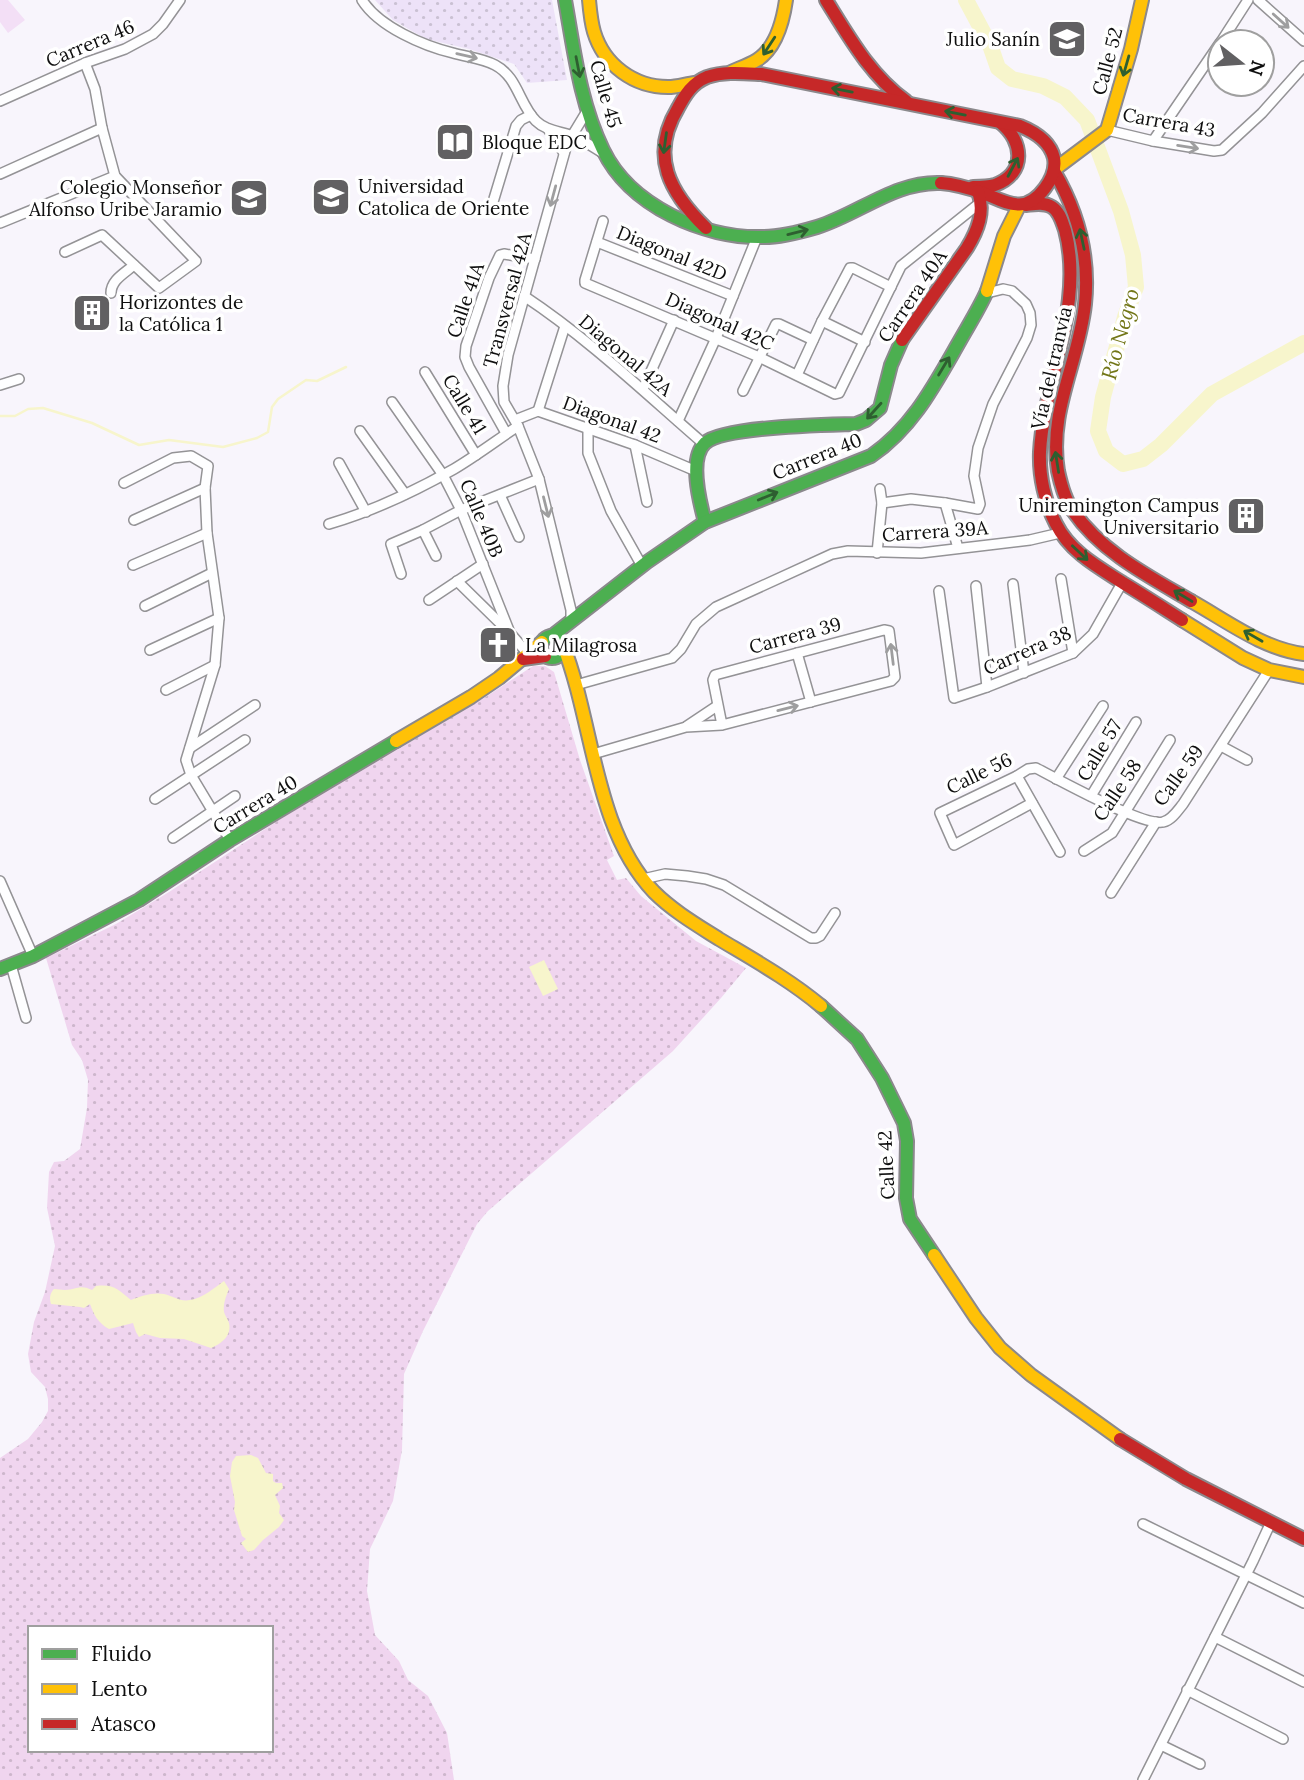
<svg xmlns="http://www.w3.org/2000/svg" width="1304" height="1780" font-family="Lora,serif">
  <style>
    .farmland { fill: url(#farmland-dots) }
    .grass { fill: url(#grass-dots); fill-rule: evenodd }
    .pitch { fill: #f3dff6 }
    .water { fill: #f7f5cc }
    .lines { fill: none; stroke-linecap: round; stroke-linejoin: round }
    .stream { stroke: #f7f5cc; stroke-width: 2.5 }
    .river { stroke: #f7f5cc; stroke-width: 16 }
    .street-casing { stroke: #949396; stroke-width: 12 }
    .fast-casing { stroke: #8b898c; stroke-width: 16 }
    .slow-casing { stroke: #8b898c; stroke-width: 16 }
    .jam-casing { stroke: #8b898c; stroke-width: 16 }
    .street { stroke: #fefeff; stroke-width: 9 }
    .fast { stroke: #4caf50; stroke-width: 12 }
    .slow { stroke: #ffc107; stroke-width: 12 }
    .jam { stroke: #c62828; stroke-width: 12 }
    .oneway { stroke: #9e9e9f }
    .oneway2 { stroke: #2e5f30 }
    .labels { text-anchor: middle; dominant-baseline: central; stroke-width: 7; stroke-linejoin: round; paint-order: stroke }
    .poi-label { font-size: 19px; fill: #0f0f0f; stroke: #fff; text-anchor: start }
    .street-label { font-size: 19px; fill: #0f0f0f; stroke: #fff }
    .water-label { font-size: 21px; font-style: italic; fill: #727617; stroke: #fff }
  </style>
  <defs>
    <pattern id="farmland-dots" width="8" height="8" patternUnits="userSpaceOnUse" patternTransform="scale(1.75)"><rect width="8" height="8" fill="#ede2f8"/><path d="M2 2h.1M6 6h.1" fill="none" stroke="#cac1d3" stroke-width="1.8" stroke-linecap="round"/></pattern>
    <pattern id="grass-dots" width="8" height="8" patternUnits="userSpaceOnUse" patternTransform="scale(1.75)"><rect width="8" height="8" fill="#f0d5ef"/><path d="M2 2h.1M6 6h.1" fill="none" stroke="#cdb6cc" stroke-width="1.8" stroke-linecap="round"/></pattern>
  </defs>
  <rect width="100%" height="100%" fill="#f8f5fc"/>
  <polygon class="farmland" points="375,0 552,0 567,80 527,83 514,64 469,49 426,39 393,20"/>
  <path class="grass" d="M533 666H545L554 672 580 760 614 856 607 860 617 880 626 878 641 896 696 941 746 968 721 998 673 1051 488 1211 477 1224 423 1331 404 1374 402 1450 393 1501 370 1549 367 1591 375 1635 399 1661 408 1680 428 1696 447 1733 454 1780H0V1458L28 1439 42 1422 48 1411V1399L45 1387 31 1372 28 1354 34 1322 45 1292 55 1246 47 1208 49 1172 54 1162 64 1161 80 1149 87 1108 88 1080 82 1060 72 1045 46 958 116 924 169 892 279 820 484 698ZM30 1628H271V1750H30Z"/>
  <polygon class="pitch" points="0,0 8,0 25,20 8,33 0,22"/>
  <g class="water">
    <polygon points="544,960 558,989 543,996 529,967"/>
    <path d="M224 1281 229 1289C226 1296 223 1304 224 1312 225 1316 228 1319 229 1323 232 1336 221 1344 211 1348L184 1339 160 1338 145 1334 139 1337 136 1332 133 1323 109 1329C98 1323 94 1315 90 1304L84 1308 80 1307 51 1304C49 1298 50 1293 54 1289 58 1289 61 1290 65 1290 77 1290 79 1284 92 1290L96 1286C115 1284 118 1290 131 1300 141 1296 153 1292 164 1294 173 1296 180 1302 190 1300 203 1298 214 1288 224 1281Z"/>
    <polygon points="251,1455 258,1458 266,1473 273,1474 273,1481 276,1483 282,1483 283,1488 275,1495 280,1506 279,1513 284,1520 279,1527 263,1540 254,1550 248,1552 241,1543 246,1539 242,1536 234,1510 235,1502 230,1476 232,1462 236,1456"/>
  </g>
  <g class="lines">
    <polyline class="stream" points="0,416 15,416 28,409 43,408 92,423 139,445 169,440 223,447 257,438 268,432 272,407 278,399 306,380 317,381 346,367"/>
    <polyline class="river" points="966,0 990,45 998,68 1012,79 1043,86 1065,97 1087,120 1121,211 1133,255 1136,287 1125,317 1103,397 1098,431 1106,451 1123,464 1143,459 1161,445 1212,394 1304,343"/>
    <g class="street-casing">
      <g id="street">
        <path d="M362 0C379 27 424 46 453 53 467 57 482 58 495 65 518 77 519 104 536 121 545 130 558 131 570 135 582 139 593 147 603 153"/>
        <polyline points="1258,0 1304,41"/>
        <polyline points="1221,42 1248,0"/>
        <polyline points="0,101 85,63 125,49 153,34 163,24 180,0"/>
        <polyline points="548,129 564,153"/>
        <polyline points="1107,130 1153,141 1214,151 1222,150 1262,113 1304,66"/>
        <polyline points="1153,141 1220,43"/>
        <polyline points="0,174 102,128"/>
        <polyline points="493,202 516,126 521,120 531,115"/>
        <polyline points="603,221 585,280 585,283 759,357 835,394 839,393 901,266 981,202"/>
        <polyline points="0,223 115,176"/>
        <polyline points="597,242 733,296"/>
        <polyline points="65,252 102,235 159,288 196,261 115,176 102,128 95,89 85,63"/>
        <path d="M111 293C111 280 125 273 134 265"/>
        <path d="M524 296C589 339 645 393 704 444"/>
        <polyline points="822,321 865,342"/>
        <polyline points="425,372 476,455"/>
        <polyline points="797,375 822,321 850,268 853,268 891,287"/>
        <polyline points="0,385 19,379"/>
        <polyline points="643,389 674,320"/>
        <polyline points="743,391 776,324 779,324 813,340"/>
        <polyline points="392,402 443,475 461,510 510,633 528,654"/>
        <polyline points="538,411 565,326"/>
        <polyline points="515,420 538,411 635,445 696,471"/>
        <polyline points="678,421 716,338 757,237"/>
        <polyline points="588,428 588,453 611,511 642,566"/>
        <polyline points="360,431 405,494"/>
        <polyline points="506,433 469,367 465,357 466,346 489,278 500,255 504,254 535,259"/>
        <polyline points="635,445 647,502"/>
        <polyline points="339,463 366,512"/>
        <polyline points="124,483 173,458 191,456 208,466 205,488 207,533 219,618 215,665 186,760 191,775 230,840"/>
        <polyline points="500,495 519,537"/>
        <polyline points="882,503 911,499 945,503 978,509 980,504 974,476 978,448 993,404 1027,338 1031,325 1030,313 1026,304 1012,291 1003,289 987,293"/>
        <polyline points="945,503 958,548"/>
        <polyline points="134,520 205,488"/>
        <path d="M329 524C370 512 417 490 454 469 476 456 497 440 518 426"/>
        <polyline points="423,530 436,556"/>
        <polyline points="877,553 882,503 880,489"/>
        <polyline points="133,565 207,533"/>
        <polyline points="401,574 391,544 423,530 461,510 539,479"/>
        <polyline points="1061,579 1073,653"/>
        <polyline points="457,581 508,631"/>
        <polyline points="1013,584 1024,673"/>
        <polyline points="976,586 987,687"/>
        <polyline points="939,591 954,698 987,687 1073,653 1093,634 1122,583"/>
        <polyline points="429,600 483,564"/>
        <polyline points="145,606 212,573"/>
        <polyline points="571,621 571,610 539,479 518,426 504,402 503,386 508,355 567,144 587,111"/>
        <polyline points="150,650 219,618"/>
        <polyline points="797,653 811,702"/>
        <polyline points="576,685 672,658 681,649 696,624 716,607 832,554 848,551 921,553 1030,540 1060,533"/>
        <polyline points="166,690 215,665"/>
        <polyline points="687,726 717,706"/>
        <polyline points="1221,746 1247,760"/>
        <polyline points="190,748 255,705"/>
        <polyline points="593,754 686,727 722,725 891,681 895,677 889,631 884,630 715,675 713,680 722,725"/>
        <polyline points="1017,776 1060,852"/>
        <polyline points="1056,779 1103,706"/>
        <polyline points="1091,796 1136,722"/>
        <polyline points="155,799 245,740"/>
        <path d="M1032 803 954 845 940 813 1017 776 1028 769 1036 768C1057 779 1144 827 1163 822 1172 820 1178 810 1183 804L1269 670"/>
        <polyline points="173,838 235,796"/>
        <polyline points="1084,851 1112,833 1170,740"/>
        <polyline points="643,879 665,874 687,876 706,879 724,885 811,938 816,938 820,936 835,913"/>
        <polyline points="0,881 33,956"/>
        <polyline points="1111,893 1156,822"/>
        <polyline points="11,965 26,1018"/>
        <polyline points="1143,1524 1304,1603"/>
        <polyline points="1215,1637 1304,1682"/>
        <polyline points="1187,1690 1283,1739"/>
        <polyline points="1161,1745 1200,1764"/>
        <polyline points="1143,1780 1253,1561 1271,1522"/>
      </g>
    </g>
    <g class="fast-casing">
      <g id="fast">
        <path d="M565 0C574 50 580 103 603 150 630 206 704 239 764 237 782 237 800 232 817 227 859 214 895 181 941 183"/>
        <path d="M705 522C700 503 688 459 705 443 724 426 828 425 856 424L866 420 880 408 891 365 902 340"/>
        <circle cx="552" cy="647" r="11"/>
        <path d="M552 636 647 562 705 522 871 456C912 428 934 386 958 344 968 326 979 309 987 291"/>
        <polyline points="0,969 33,956 139,900 230,840 396,741"/>
        <polyline points="821,1006 857,1039 882,1078 904,1123 907,1141 906,1198 910,1219 934,1255"/>
      </g>
    </g>
    <g class="slow-casing">
      <g id="slow">
        <path d="M589 0C590 11 591 22 594 32 604 65 634 87 668 87 677 87 686 84 695 83"/>
        <path d="M731 72C740 68 749 65 757 60 776 48 783 21 786 0"/>
        <polyline points="1055,169 1107,130 1131,49 1142,0"/>
        <polyline points="987,291 1004,236 1019,206"/>
        <path d="M1191 601C1227 621 1263 649 1304 654"/>
        <polyline points="1182,620 1243,658 1269,670 1304,677"/>
        <path d="M563 645C594 724 594 829 654 892 673 911 697 925 719 939 754 960 790 980 821 1006"/>
        <polyline points="396,741 471,697 499,678 542,642"/>
        <polyline points="934,1255 976,1318 1000,1348 1031,1375 1120,1439"/>
      </g>
    </g>
    <g class="jam-casing">
      <g id="jam">
        <path d="M826 0C849 37 870 75 906 101"/>
        <path d="M1054 171C1078 212 1090 256 1085 304 1079 362 1048 411 1058 471 1061 485 1065 500 1073 511 1101 552 1150 577 1191 601"/>
        <path d="M973 187C980 187 988 187 995 185 1027 173 1023 141 1001 123"/>
        <path d="M1026 205C1035 204 1044 202 1052 207 1060 212 1062 222 1065 230 1085 305 1044 378 1040 452 1039 476 1045 503 1056 524 1070 552 1098 567 1123 583 1143 595 1163 608 1182 620"/>
        <path d="M706 228C670 193 649 156 678 108 685 95 692 83 707 77 724 71 743 73 761 74L1020 126C1035 132 1050 141 1054 158 1056 169 1051 180 1045 188 1025 215 1008 203 983 193 969 188 956 184 941 183"/>
        <path d="M902 340 967 248C978 230 985 212 978 191"/>
        <polyline points="523,659 545,656"/>
        <polyline points="1120,1439 1186,1479 1304,1539"/>
      </g>
    </g>
    <use href="#street" class="street"/>
    <use href="#fast" class="fast"/>
    <use href="#slow" class="slow"/>
    <use href="#jam" class="jam"/>
  </g>
  <defs><path id="oneway-shaft" d="M-6 0H5M1.5-3L5.5 0L1.5 3" fill="none" stroke-width="1.6" stroke-linecap="round" stroke-linejoin="round" transform="scale(1.75)"/></defs>
  <g class="oneway">
    <use href="#oneway-shaft" transform="translate(1281 21) rotate(42)"/>
    <use href="#oneway-shaft" transform="translate(467 56) rotate(13)"/>
    <use href="#oneway-shaft" transform="translate(1188 147) rotate(9)"/>
    <use href="#oneway-shaft" transform="translate(553 196) rotate(105)"/>
    <use href="#oneway-shaft" transform="translate(546 507) rotate(76)"/>
    <use href="#oneway-shaft" transform="translate(892 654) rotate(-97)"/>
    <use href="#oneway-shaft" transform="translate(788 708) rotate(-14)"/>
  </g>
  <g class="oneway2">
    <use href="#oneway-shaft" transform="translate(769 46) rotate(123)"/>
    <use href="#oneway-shaft" transform="translate(1126 66) rotate(106)"/>
    <use href="#oneway-shaft" transform="translate(578 67) rotate(79)"/>
    <use href="#oneway-shaft" transform="translate(842 90) rotate(-169)"/>
    <use href="#oneway-shaft" transform="translate(955 113) rotate(-169)"/>
    <use href="#oneway-shaft" transform="translate(665 143) rotate(98)"/>
    <use href="#oneway-shaft" transform="translate(1013 167) rotate(-62)"/>
    <use href="#oneway-shaft" transform="translate(798 232) rotate(-14)"/>
    <use href="#oneway-shaft" transform="translate(1082 239) rotate(-102)"/>
    <use href="#oneway-shaft" transform="translate(944 366) rotate(-59)"/>
    <use href="#oneway-shaft" transform="translate(874 411) rotate(132)"/>
    <use href="#oneway-shaft" transform="translate(1057 462) rotate(-99)"/>
    <use href="#oneway-shaft" transform="translate(768 496) rotate(-22)"/>
    <use href="#oneway-shaft" transform="translate(1080 553) rotate(43)"/>
    <use href="#oneway-shaft" transform="translate(1183 596) rotate(-149)"/>
    <use href="#oneway-shaft" transform="translate(1253 636) rotate(-150)"/>
  </g>
  <defs>
    <g id="school-square" transform="scale(2.0125)"><rect x="-9" y="-9" width="18" height="18" rx="4" fill="#616062" stroke="#fff"/><path d="M0-5L7-2L0 1L-7-2ZM-4 1L0 2.5L4 1V4Q0 6-4 4Z" fill="#fff"/></g>
    <g id="library-square" transform="scale(2.0125)"><rect x="-9" y="-9" width="18" height="18" rx="4" fill="#616062" stroke="#fff"/><path d="M-6-4Q-3-5.5-.7-3.5V5Q-3 3-6 4ZM6-4Q3-5.5 .7-3.5V5Q3 3 6 4Z" fill="#fff"/></g>
    <g id="university-square" transform="scale(2.0125)"><rect x="-9" y="-9" width="18" height="18" rx="4" fill="#616062" stroke="#fff"/><path d="M0-5L7-2L0 1L-7-2ZM-4 1L0 2.5L4 1V4Q0 6-4 4Z" fill="#fff"/></g>
    <g id="building-square" transform="scale(2.0125)"><rect x="-9" y="-9" width="18" height="18" rx="4" fill="#616062" stroke="#fff"/><path d="M-4-6H4V6H1V3H-1V6H-4ZM-2.5-4.3h1.7v1.8h-1.7ZM.8-4.3h1.7v1.8H.8ZM-2.5-1h1.7V.8h-1.7ZM.8-1h1.7V.8H.8Z" fill="#fff"/></g>
    <g id="church-square" transform="scale(2.0125)"><rect x="-9" y="-9" width="18" height="18" rx="4" fill="#616062" stroke="#fff"/><path d="M-1.2-6h2.4v3.5h3.3v2.4h-3.3V6h-2.4V-.1h-3.3v-2.4h3.3Z" fill="#fff"/></g>
  </defs>
  <g fill-rule="evenodd">
    <use href="#school-square" x="1067" y="39"/>
    <use href="#library-square" x="455" y="142"/>
    <use href="#university-square" x="331" y="197"/>
    <use href="#school-square" x="249" y="198"/>
    <use href="#building-square" x="92" y="313"/>
    <use href="#building-square" x="1246" y="516"/>
    <use href="#church-square" x="498" y="645"/>
  </g>
  <g class="labels">
    <g class="poi-label">
      <text x="1040" y="39" text-anchor="end">Julio Sanín</text>
      <text x="482" y="142">Bloque EDC</text>
      <text x="358" y="186">Universidad<tspan x="358" dy="22">Catolica de Oriente</tspan></text>
      <text x="222" y="187" text-anchor="end">Colegio Monseñor<tspan x="222" dy="22">Alfonso Uribe Jaramio</tspan></text>
      <text x="119" y="302">Horizontes de<tspan x="119" dy="22">la Católica 1</tspan></text>
      <text x="1219" y="505" text-anchor="end">Uniremington Campus<tspan x="1219" dy="22">Universitario</tspan></text>
      <text x="525" y="645">La Milagrosa</text>
    </g>
    <g class="street-label">
      <text transform="translate(90 43) rotate(-23)">Carrera 46</text>
      <text transform="translate(1107 61) rotate(-75)">Calle 52</text>
      <text transform="translate(606 94) rotate(74)">Calle 45</text>
      <text transform="translate(1169 122) rotate(10)">Carrera 43</text>
      <text transform="translate(672 253) rotate(22)">Diagonal 42D</text>
      <text transform="translate(912 296) rotate(-56)">Carrera 40A</text>
      <text transform="translate(465 300) rotate(-71)">Calle 41A</text>
      <text transform="translate(507 300) rotate(-75)">Transversal 42A</text>
      <text transform="translate(720 321) rotate(24)">Diagonal 42C</text>
      <text transform="translate(626 355) rotate(40)">Diagonal 42A</text>
      <text transform="translate(1051 368) rotate(-77)">Vía del tranvía</text>
      <text transform="translate(465 404) rotate(59)">Calle 41</text>
      <text transform="translate(612 419) rotate(20)">Diagonal 42</text>
      <text transform="translate(817 456) rotate(-22)">Carrera 40</text>
      <text transform="translate(482 518) rotate(67)">Calle 40B</text>
      <text transform="translate(935 531) rotate(-4)">Carrera 39A</text>
      <text transform="translate(795 635) rotate(-15)">Carrera 39</text>
      <text transform="translate(1027 650) rotate(-24)">Carrera 38</text>
      <text transform="translate(1099 750) rotate(-59)">Calle 57</text>
      <text transform="translate(979 773) rotate(-26)">Calle 56</text>
      <text transform="translate(1178 775) rotate(-54)">Calle 59</text>
      <text transform="translate(1117 790) rotate(-56)">Calle 58</text>
      <text transform="translate(255 804) rotate(-31)">Carrera 40</text>
      <text transform="translate(886 1165) rotate(-93)">Calle 42</text>
    </g>
    <g class="water-label">
      <text transform="translate(1120 334) rotate(-75)">Río Negro</text>
    </g>
  </g>
  <rect x="28" y="1626" width="245" height="126" fill="#ffffff" stroke="#9f9f9f" stroke-width="2"/>
  <rect x="42" y="1649" width="35" height="10" fill="#4caf50" stroke="#9f9f9f" stroke-width="2"/>
  <text x="91" y="1661" font-size="21" fill="#0f0f0f">Fluido</text>
  <rect x="42" y="1684" width="35" height="10" fill="#ffc107" stroke="#9f9f9f" stroke-width="2"/>
  <text x="91" y="1696" font-size="21" fill="#0f0f0f">Lento</text>
  <rect x="42" y="1719" width="35" height="10" fill="#c62828" stroke="#9f9f9f" stroke-width="2"/>
  <text x="91" y="1731" font-size="21" fill="#0f0f0f">Atasco</text>
  <g transform="translate(1241 63) rotate(107)"><circle r="33" fill="#ffffff" stroke="#9f9f9f" stroke-width="2"/>
  <path d="M0-5L12 26L0 18L-12 26Z" fill="#616062"/>
  <text y="-10" font-size="19" font-weight="bold" text-anchor="middle" fill="#0f0f0f">N</text>
  </g>
</svg>
